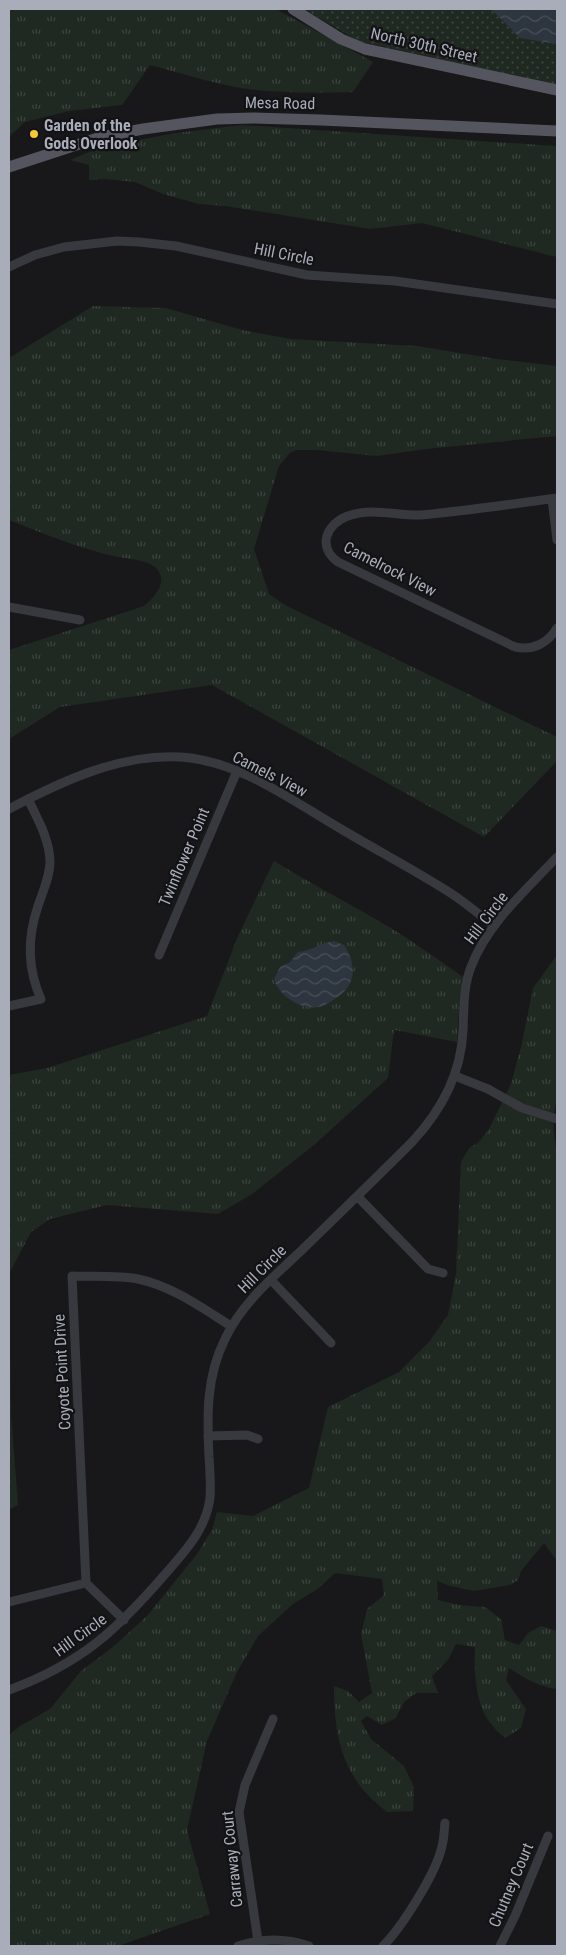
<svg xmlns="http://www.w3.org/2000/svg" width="566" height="1955" font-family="'Roboto Condensed',sans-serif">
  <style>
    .grass { fill: url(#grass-tufts) }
    .park { fill: url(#park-dots) }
    .water { fill: url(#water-waves) }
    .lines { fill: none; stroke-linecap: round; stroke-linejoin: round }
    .minor { stroke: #38393f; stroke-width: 9 }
    .major { stroke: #54555e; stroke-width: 11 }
    .poi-dot { fill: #f8ca31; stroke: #131215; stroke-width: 2 }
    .labels { text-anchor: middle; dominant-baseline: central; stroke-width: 4.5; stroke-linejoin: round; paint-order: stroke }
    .street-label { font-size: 16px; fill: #a9adba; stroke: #131215 }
    .poi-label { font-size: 16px; font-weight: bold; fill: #a9adba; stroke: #131215; text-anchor: start }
  </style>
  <defs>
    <pattern id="grass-tufts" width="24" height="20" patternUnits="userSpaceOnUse" patternTransform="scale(1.25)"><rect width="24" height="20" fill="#1f2821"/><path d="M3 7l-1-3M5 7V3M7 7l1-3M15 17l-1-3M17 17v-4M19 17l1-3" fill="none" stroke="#3d443f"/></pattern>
    <pattern id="park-dots" width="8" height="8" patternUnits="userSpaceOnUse" patternTransform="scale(1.25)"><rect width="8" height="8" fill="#1f2821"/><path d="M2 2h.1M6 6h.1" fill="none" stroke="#3d443f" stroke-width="1.8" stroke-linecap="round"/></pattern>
    <pattern id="water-waves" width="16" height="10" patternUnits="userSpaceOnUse" patternTransform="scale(1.25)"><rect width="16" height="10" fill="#2d353e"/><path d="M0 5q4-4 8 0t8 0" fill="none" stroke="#495058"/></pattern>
  </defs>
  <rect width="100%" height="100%" fill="#18181a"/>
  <g class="grass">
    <path d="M9 9H276L373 62 353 92C320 93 288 93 256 90 220 86 185 74 150 65L122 105 69 111 25 122 9 137Z"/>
    <polygon points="241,125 557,146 557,257 422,223 370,229 225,206 199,204 163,194 135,182 105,179 89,180 89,165 70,160 101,147 176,133"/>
    <path d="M93 306 166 308 242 330 291 339 417 346 497 359 557 366V436L426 449 377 456 316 450H296L290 453 279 466 254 549 269 594 285 605 557 737V761L484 837 212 685 60 707 9 739V650L144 606C153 598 168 584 158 570 150 560 130 559 118 557 80 549 45 534 9 520V358Z"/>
    <path d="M274 861C308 882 343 900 377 920 407 937 435 957 463 977L460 993 457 1042 394 1030 388 1078 314 1145 252 1194 218 1214 107 1205 50 1219 31 1232 9 1274 11 1413 18 1505 9 1510V1075L47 1068 207 1016 238 936Z"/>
    <path d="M557 955V1100C551 1119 554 1135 557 1155V1561L544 1543 521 1571 518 1580 510 1585 474 1591 450 1586 437 1581 438 1600 459 1605 485 1607 501 1619 505 1640 519 1645 528 1633 541 1626 557 1631V1689C538 1687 525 1678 509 1668L506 1680 526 1709 521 1728 505 1738C500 1734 495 1729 491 1724 475 1705 474 1670 475 1647L456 1644 448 1660 432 1676 438 1693H416L404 1702 396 1718 382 1725 367 1716 361 1721 371 1739 404 1766 414 1787 413 1811 387 1812C380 1806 372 1800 366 1793 339 1763 334 1726 334 1686L348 1691 359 1702 372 1693 361 1634 367 1609 384 1595 382 1579 335 1573 319 1588 293 1604 258 1636 237 1672 207 1741 187 1830 210 1914 118 1946H9V1735L20 1726 50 1709 81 1671 113 1647 147 1616 197 1554 212 1530 217 1512 253 1516 309 1488 328 1407 399 1372 429 1342 448 1315 456 1273 461 1162 469 1148 478 1143 489 1129 511 1084 522 1043 533 988Z"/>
  </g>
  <polygon class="park" points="304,9 557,9 557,85 358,41"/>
  <g class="water">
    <polygon points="491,9 557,9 557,44 520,38"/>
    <path d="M334 941 344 945C358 966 356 988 333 1000 329 1003 324 1006 319 1007 300 1010 279 996 274 979L280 967 290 962 298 952C308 952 322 943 334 941Z"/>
  </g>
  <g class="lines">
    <g class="minor">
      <polyline points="9,267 35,255 64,247 117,241 139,242 176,246 307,275 395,281 557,304"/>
      <path d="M557 498C512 504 466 511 421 515 397 516 371 507 348 516 326 524 317 547 338 562L515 647C533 651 548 643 557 628"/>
      <polyline points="552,499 557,540"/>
      <polyline points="9,607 80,620"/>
      <path d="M9 809C60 782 121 753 181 757 240 761 291 800 341 829 378 851 416 871 452 894 467 904 480 915 494 926"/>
      <polyline points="159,955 237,771"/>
      <path d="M9 1006 41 999C27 968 27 938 38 906 43 891 50 876 50 861 49 838 37 818 28 799"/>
      <polyline points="455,1076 488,1089 522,1108 557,1119"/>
      <polyline points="358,1197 428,1269 443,1273"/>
      <polyline points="271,1280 331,1343"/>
      <polyline points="208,1436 247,1435 258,1439"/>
      <polyline points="9,1602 86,1583"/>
      <path d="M124 1620 86 1583 72 1276C94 1277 116 1275 138 1279 172 1286 202 1308 231 1326"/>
      <path d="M9 1690C82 1663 117 1630 167 1572 186 1550 206 1529 210 1498 211 1485 210 1471 209 1457 207 1416 206 1377 225 1339 242 1302 275 1276 304 1248 340 1213 376 1178 412 1142 441 1111 461 1075 463 1031 464 1009 463 987 471 967 487 924 526 890 557 857"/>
      <polyline points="258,1941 239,1812 245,1785 273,1719"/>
      <path d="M238 1946C262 1938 286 1938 309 1946"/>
      <path d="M383 1946C402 1927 434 1876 441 1850 444 1841 444 1832 445 1823"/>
      <polyline points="500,1946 515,1916 548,1836"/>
    </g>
    <g class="major">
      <polyline points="293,9 341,39 365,49 557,90"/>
      <polyline points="9,167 101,137 143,129 217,119 253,118 321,120 557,131"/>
    </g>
  </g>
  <circle class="poi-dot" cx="34" cy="134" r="5"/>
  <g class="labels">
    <g class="street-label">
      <text transform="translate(424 45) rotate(13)">North 30th Street</text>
      <text transform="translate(280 103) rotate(1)">Mesa Road</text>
      <text transform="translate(284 254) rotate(11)">Hill Circle</text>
      <text transform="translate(390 569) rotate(27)">Camelrock View</text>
      <text transform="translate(270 774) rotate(27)">Camels View</text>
      <text transform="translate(184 857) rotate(-67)">Twinflower Point</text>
      <text transform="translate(486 918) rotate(-53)">Hill Circle</text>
      <text transform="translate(262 1269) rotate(-45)">Hill Circle</text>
      <text transform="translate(62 1372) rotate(-93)">Coyote Point Drive</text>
      <text transform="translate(80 1635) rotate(-36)">Hill Circle</text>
      <text transform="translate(232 1859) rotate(-96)">Carraway Court</text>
      <text transform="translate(511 1885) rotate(-67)">Chutney Court</text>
    </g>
    <g class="poi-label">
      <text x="44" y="125">Garden of the<tspan x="44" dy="18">Gods Overlook</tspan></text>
    </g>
  </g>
  <rect width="566" height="1955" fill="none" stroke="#a9adba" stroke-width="20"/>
</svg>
